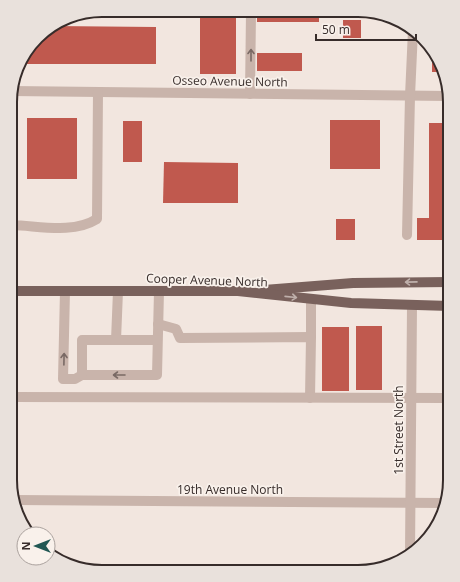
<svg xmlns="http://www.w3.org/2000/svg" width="460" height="582" font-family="'Open Sans',sans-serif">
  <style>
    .building { fill: #c0594e }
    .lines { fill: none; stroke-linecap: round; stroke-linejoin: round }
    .minor { stroke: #c9b4ab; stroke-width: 10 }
    .major { stroke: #79615c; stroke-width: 10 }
    .oneway { stroke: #796964 }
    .oneway2 { stroke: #bfb0ab }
    .labels { text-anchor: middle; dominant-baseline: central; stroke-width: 3.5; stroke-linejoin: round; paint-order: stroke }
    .street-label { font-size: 12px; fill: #372c2a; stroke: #f9f1eb }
    .rim { fill: none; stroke: #372c2a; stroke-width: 2 }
  </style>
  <rect width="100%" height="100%" fill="#f2e6df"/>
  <g class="building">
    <rect x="257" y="12" width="62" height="10"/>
    <rect x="200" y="13" width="36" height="61"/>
    <rect x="343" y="20" width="18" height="18"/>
    <polygon points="53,26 156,27 156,64 26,64 26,51 42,33"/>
    <polygon points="432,50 438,56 442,72 432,72"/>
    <rect x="257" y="53" width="45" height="18"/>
    <rect x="27" y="118" width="50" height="61"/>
    <rect x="330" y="120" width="50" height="49"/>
    <rect x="123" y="121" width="19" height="41"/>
    <polygon points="429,123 450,123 450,240 417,240 417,218 429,218"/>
    <polygon points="164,162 238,163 238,203 163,203"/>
    <rect x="336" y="219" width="19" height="21"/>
    <rect x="356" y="326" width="26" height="64"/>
    <rect x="322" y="327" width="27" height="64"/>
  </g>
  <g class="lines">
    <g class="minor">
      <polyline points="11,91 448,96"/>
      <polyline points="250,94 251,12"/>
      <path d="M13 152V225C40 226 73 234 97 219L98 92"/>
      <polyline points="407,235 410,96 413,30"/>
      <polyline points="65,291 63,379 75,379 82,375 157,375 159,291"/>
      <polyline points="311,299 311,337"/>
      <polyline points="158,324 176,329 180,338 311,337 310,398"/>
      <polyline points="116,340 118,291"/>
      <polyline points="82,375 82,340 157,340"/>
      <polyline points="10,397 448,398 448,490"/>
      <polyline points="448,398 450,340"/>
      <polyline points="15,500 444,503"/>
      <polyline points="410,554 412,306"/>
    </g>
    <g class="major">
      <polyline points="264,290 353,283 450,282"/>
      <polyline points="10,291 238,291 351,303 450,306"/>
    </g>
  </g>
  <defs><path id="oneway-shaft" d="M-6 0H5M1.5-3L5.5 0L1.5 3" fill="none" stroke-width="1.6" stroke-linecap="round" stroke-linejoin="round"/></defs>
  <g class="oneway">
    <use href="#oneway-shaft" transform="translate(251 55) rotate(-90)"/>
    <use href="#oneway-shaft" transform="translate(64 359) rotate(-89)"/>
    <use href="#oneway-shaft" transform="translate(119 375) rotate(-180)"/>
  </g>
  <g class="oneway2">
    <use href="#oneway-shaft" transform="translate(411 282) rotate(179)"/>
    <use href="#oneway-shaft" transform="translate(291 297) rotate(6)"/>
  </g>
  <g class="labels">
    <g class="street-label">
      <text transform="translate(230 81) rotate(1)">Osseo Avenue North</text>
      <text transform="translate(207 280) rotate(2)">Cooper Avenue North</text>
      <text transform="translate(398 430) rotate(-90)">1st Street North</text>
      <text x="230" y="489">19th Avenue North</text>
    </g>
  </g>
  <path d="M0 0H460V582H0ZM102 17H358A85 85 0 0 1 443 102V480A85 85 0 0 1 358 565H102A85 85 0 0 1 17 480V102A85 85 0 0 1 102 17Z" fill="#e9e1dc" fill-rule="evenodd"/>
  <path class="rim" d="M102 17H358A85 85 0 0 1 443 102V480A85 85 0 0 1 358 565H102A85 85 0 0 1 17 480V102A85 85 0 0 1 102 17Z"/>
  <g transform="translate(36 546) rotate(270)"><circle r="19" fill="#f9f1eb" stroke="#aba29e"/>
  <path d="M0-3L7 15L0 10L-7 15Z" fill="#215753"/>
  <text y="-6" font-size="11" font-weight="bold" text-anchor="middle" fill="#372c2a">N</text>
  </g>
  <path d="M316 34v6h100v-6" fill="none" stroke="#372c2a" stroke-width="2"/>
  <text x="322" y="34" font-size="12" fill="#372c2a" stroke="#f9f1eb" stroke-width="3" paint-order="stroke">50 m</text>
</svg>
